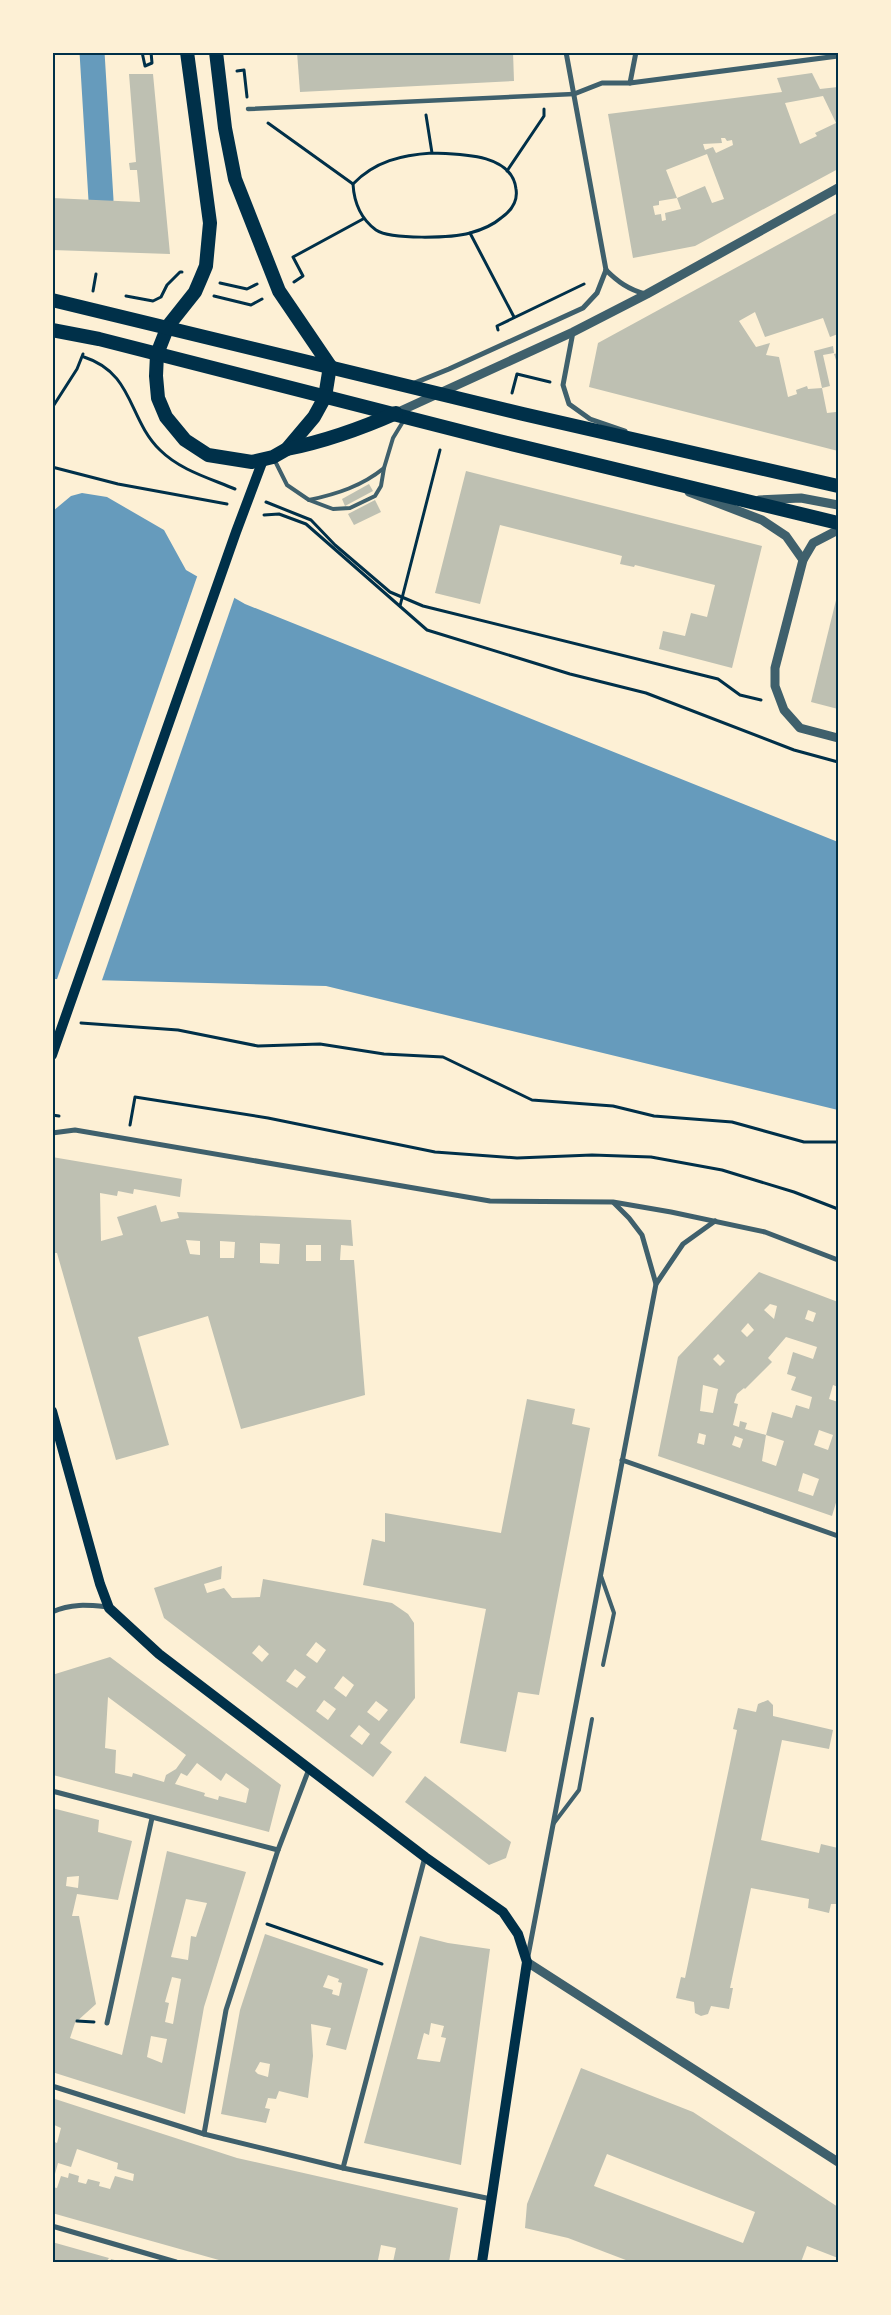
<svg xmlns="http://www.w3.org/2000/svg" width="891" height="2315" font-family="Figtree,sans-serif">
  <style>
    .water { fill: #669bbc }
    .pier { fill: #fdf0d5 }
    .lines { fill: none; stroke-linecap: round; stroke-linejoin: round }
    .canal { stroke: #669bbc; stroke-width: 25 }
    .building { fill: #bec0b2; fill-rule: evenodd }
    .path { stroke: #003049; stroke-width: 3 }
    .service { stroke: #3f606c; stroke-width: 4 }
    .pedestrian { stroke: #3f606c; stroke-width: 4.5 }
    .minor { stroke: #3f606c; stroke-width: 5 }
    .tertiary { stroke: #3f606c; stroke-width: 9 }
    .secondary { stroke: #003049; stroke-width: 10 }
    .trunk { stroke: #003049; stroke-width: 14 }
    .neatline { fill: none; stroke: #003049; stroke-width: 2 }
  </style>
  <rect width="100%" height="100%" fill="#fdf0d5"/>
  <polygon class="water" points="82,493 107,497 164,530 186,570 245,604 838,842 838,1110 326,986 53,979 53,511 71,496"/>
  <polygon class="pier" points="198,574 235,596 101,983 56,982"/>
  <g class="lines">
    <polyline class="canal" points="92,52 101,200"/>
  </g>
  <g class="building">
    <polygon points="297,52 513,52 514,81 300,92"/>
    <path d="M812 73 820 89 838 87V169L695 246 633 258 608 114 782 92 777 78ZM823 96 836 123 815 133 817 136 800 144 785 103ZM721 138H725L727 141 732 140 733 145 716 153 713 147 705 150 703 144 722 143ZM707 154 724 199 712 203 705 186 677 198 666 170ZM677 198 681 209 665 213 666 220 662 221 661 214 655 215 653 206 659 205V201Z"/>
    <polygon points="129,74 153,74 170,254 52,250 52,198 140,202 137,170 130,170 129,163 136,162"/>
    <polygon points="838,212 838,334 830,337 823,318 765,337 755,312 739,321 756,347 770,343 766,355 779,357 788,397 797,394 796,390 807,386 808,389 822,388 827,413 836,412 836,409 838,409 838,451 589,387 598,343"/>
    <polygon points="833,346 834,353 823,355 830,386 822,388 814,351"/>
    <polygon points="838,353 838,366 834,354"/>
    <polygon points="466,471 762,546 732,668 659,649 663,631 685,636 691,613 707,617 715,585 635,565 634,567 620,564 622,556 500,525 480,604 435,593"/>
    <polygon points="369,484 373,491 345,506 342,499"/>
    <polygon points="375,500 381,512 354,525 348,514"/>
    <polygon points="838,592 838,709 811,702"/>
    <path d="M52 1157 182 1179 180 1197 134 1189 133 1194 118 1191 117 1196 100 1193 101 1241 123 1235 117 1217 156 1205 161 1222 179 1218 177 1212 351 1220 353 1246 341 1245 340 1260H354L365 1395 241 1429 208 1316 138 1337 169 1445 116 1460 57 1253H55ZM186 1240 200 1241V1255L190 1254ZM220 1241 235 1242 234 1258H220ZM260 1243 280 1244 279 1264 260 1263ZM306 1245H321V1261H306Z"/>
    <path d="M759 1272 838 1302V1387L833 1385 829 1399 838 1402V1496L832 1516 658 1456 678 1357ZM770 1304 777 1306 774 1319 764 1310ZM808 1310 816 1313 813 1322 805 1319ZM748 1323 754 1330 747 1337 741 1331ZM786 1337 817 1347 813 1359 793 1352 787 1374 796 1377 791 1390 812 1397 809 1409 796 1405 792 1418 772 1412 766 1435 784 1441 776 1466 762 1461 766 1435 745 1429 747 1423 740 1421 739 1427 733 1425 738 1404 734 1403 737 1394 744 1388 745 1389 772 1362 768 1358ZM718 1354 725 1361 720 1366 713 1359ZM703 1385 718 1389 713 1413 700 1411ZM819 1430 833 1435 828 1450 814 1445ZM699 1433 706 1435 704 1445 697 1443ZM735 1436 743 1439 740 1448 732 1445ZM803 1473 819 1479 813 1496 798 1491Z"/>
    <polygon points="527,1399 575,1409 572,1424 590,1428 539,1695 518,1692 506,1752 460,1743 486,1609 363,1585 372,1539 385,1542 385,1513 501,1533"/>
    <path d="M222 1566 221 1579 204 1584 207 1593 224 1588 232 1598 260 1597 263 1579 392 1603 408 1614 414 1623 415 1698 380 1743 392 1752 373 1777 164 1618 154 1588ZM316 1642 326 1650 317 1663 306 1655ZM259 1645 269 1654 262 1662 252 1653ZM295 1669 306 1677 297 1688 286 1681ZM343 1676 354 1685 346 1697 334 1688ZM324 1700 336 1709 328 1720 316 1711ZM376 1701 388 1710 379 1721 367 1712ZM359 1725 370 1734 362 1745 350 1736Z"/>
    <path d="M110 1657 281 1785 269 1832 53 1775 52 1675ZM108 1697 186 1755 176 1769 166 1775 164 1782 133 1773 132 1777 115 1773 116 1750 105 1748ZM197 1763 221 1781 226 1773 249 1789 246 1803 219 1796 218 1800 204 1796 205 1793 175 1784 181 1773 187 1776Z"/>
    <polygon points="768,1700 773,1705 773,1716 833,1730 829,1749 782,1740 761,1840 819,1853 821,1844 838,1848 838,1904 831,1904 829,1913 808,1908 809,1899 751,1888 730,1988 733,1988 729,2009 711,2006 708,2014 701,2016 695,2013 694,2002 676,1998 681,1977 685,1978 737,1730 733,1729 738,1708 756,1712 758,1704"/>
    <polygon points="425,1776 511,1842 506,1858 489,1865 405,1802"/>
    <path d="M52 1808 99 1820 98 1832 132 1841 118 1900 77 1894 72 1916H79L96 2004 75 2023 70 2038 122 2055 167 1851 246 1872 204 2007 185 2114 52 2072ZM79 1876 78 1888 66 1886 67 1877ZM186 1899 207 1903 196 1937 191 1936 188 1960 171 1957ZM172 1977 181 1979 173 2024 165 2022 169 2003 165 2002ZM151 2036 167 2039 162 2063 147 2057Z"/>
    <path d="M265 1934 368 1969 346 2050 326 2045 331 2028 311 2024 313 2056 308 2098 279 2091 276 2099 268 2098 265 2108 270 2109 266 2123 221 2114 240 2010ZM328 1975 339 1979 338 1982 342 1983 339 1996 332 1994 333 1990 323 1987ZM260 2062 270 2064 268 2077 258 2074 255 2071Z"/>
    <path d="M420 1936 448 1943 490 1949 461 2165 364 2143ZM431 2023 444 2026 441 2037 446 2038 440 2062 417 2059 424 2033 429 2035Z"/>
    <path d="M581 2068 693 2112 838 2207V2258L807 2246 801 2262H631L568 2238 525 2228 527 2204ZM607 2154 755 2212 743 2243 594 2186Z"/>
    <polygon points="52,2098 237,2158 458,2208 449,2262 393,2262 396,2248 381,2245 378,2260 387,2262 226,2262 52,2213 52,2187 57,2188 61,2176 68,2178 69,2173 79,2176 78,2182 86,2184 88,2179 100,2182 99,2186 110,2189 115,2176 133,2181 134,2174 117,2169 118,2163 77,2149 71,2167 58,2163 55,2174 52,2173 52,2141 57,2143 61,2128 52,2124"/>
    <polygon points="52,2242 109,2258 106,2262 52,2262"/>
    <polygon points="111,2259 122,2262 110,2262"/>
  </g>
  <g class="lines">
    <g class="path">
      <polyline points="142,52 145,66 152,63 151,52"/>
      <polyline points="237,71 244,70 247,97"/>
      <path d="M426 115 432 153C459 154 512 153 516 189 518 201 511 211 501 218 493 225 481 230 470 233 452 238 391 240 376 230 361 219 354 202 353 184 375 161 402 155 432 153"/>
      <polyline points="268,123 353,184"/>
      <polyline points="507,171 544,116 544,109"/>
      <polyline points="470,233 514,317"/>
      <polyline points="294,282 303,276 293,257 363,219"/>
      <polyline points="220,283 247,289 257,284"/>
      <polyline points="93,291 96,274"/>
      <polyline points="126,296 153,301 161,297 167,285 180,272 182,272"/>
      <polyline points="214,296 251,305 262,299"/>
      <polyline points="498,330 497,326 584,284"/>
      <path d="M84 357C134 373 128 419 160 450 180 470 209 478 235 489"/>
      <polyline points="512,393 517,374 550,382"/>
      <polyline points="52,408 77,369 83,354"/>
      <polyline points="52,467 118,484 227,504"/>
      <polyline points="266,502 311,520 335,545 390,592 423,606 718,679 740,695 761,700"/>
      <polyline points="264,515 279,514 306,524 427,630 570,674 646,693 794,750 838,762"/>
      <polyline points="400,606 440,450"/>
      <polyline points="81,1023 178,1030 258,1046 320,1044 384,1054 443,1057 532,1100 613,1106 654,1116 732,1122 804,1142 838,1142"/>
      <polyline points="52,1115 59,1116"/>
      <polyline points="130,1125 135,1097 268,1118 435,1152 517,1158 592,1155 651,1157 722,1170 794,1192 838,1209"/>
      <polyline points="267,1924 382,1964"/>
      <polyline points="77,2021 94,2022"/>
    </g>
    <g class="service">
      <path d="M274 459 287 485 309 500C337 494 362 486 384 468L393 438 404 420"/>
      <polyline points="309,500 333,509 350,508 375,496 381,486 384,468"/>
      <polyline points="601,1576 614,1613 603,1665"/>
      <polyline points="554,1823 579,1790 592,1719"/>
    </g>
    <polyline class="pedestrian" points="248,109 574,94"/>
    <g class="minor">
      <polyline points="566,52 606,270"/>
      <polyline points="630,83 636,52"/>
      <polyline points="574,94 602,83 630,83 838,56"/>
      <path d="M606 270C618 282 628 289 645 294"/>
      <polyline points="573,332 563,385 569,404 590,419 625,431"/>
      <polyline points="412,384 449,369 583,308 597,293 606,270"/>
      <polyline points="52,1133 75,1130 490,1201 613,1202 671,1212 765,1232 838,1260"/>
      <polyline points="614,1203 629,1218 642,1235 656,1284"/>
      <polyline points="622,1460 838,1536"/>
      <path d="M52 1612C72 1603 88 1605 108 1607"/>
      <polyline points="52,1791 278,1850"/>
      <polyline points="528,1956 656,1284 683,1244 715,1221"/>
      <polyline points="107,2023 152,1818"/>
      <polyline points="52,2086 204,2134 343,2168 491,2199"/>
      <polyline points="204,2134 226,2010 278,1850 309,1769"/>
      <polyline points="343,2168 425,1857"/>
      <polyline points="52,2226 176,2262"/>
    </g>
    <g class="tertiary">
      <polyline points="396,413 573,332 647,294 838,188"/>
      <polyline points="689,492 762,520 786,536 803,560"/>
      <polyline points="759,500 801,498 838,505"/>
      <polyline points="838,530 813,543 803,560 775,668 775,686 784,710 800,728 838,738"/>
      <polyline points="527,1962 838,2162"/>
    </g>
    <g class="secondary">
      <polyline points="52,1055 236,532 263,460"/>
      <polyline points="52,1411 100,1584 109,1608 159,1654 425,1857 503,1912 518,1934 527,1962 482,2262"/>
    </g>
    <g class="trunk">
      <polyline points="187,52 210,223 206,266 201,278 195,292 168,326 157,354 156,376 158,398 166,417 185,440 208,455 252,462 273,457 287,449 314,417 325,397 330,366"/>
      <polyline points="216,52 225,128 235,179 279,291 330,366"/>
      <polyline points="52,300 523,414 838,486"/>
      <polyline points="52,330 99,339 499,441 838,523"/>
      <path d="M287 449C326 441 360 429 396 413"/>
    </g>
  </g>
  <rect width="891" height="2315" fill="none" stroke="#fdf0d5" stroke-width="108"/>
  <rect x="54" y="54" width="783" height="2207" class="neatline"/>
</svg>
